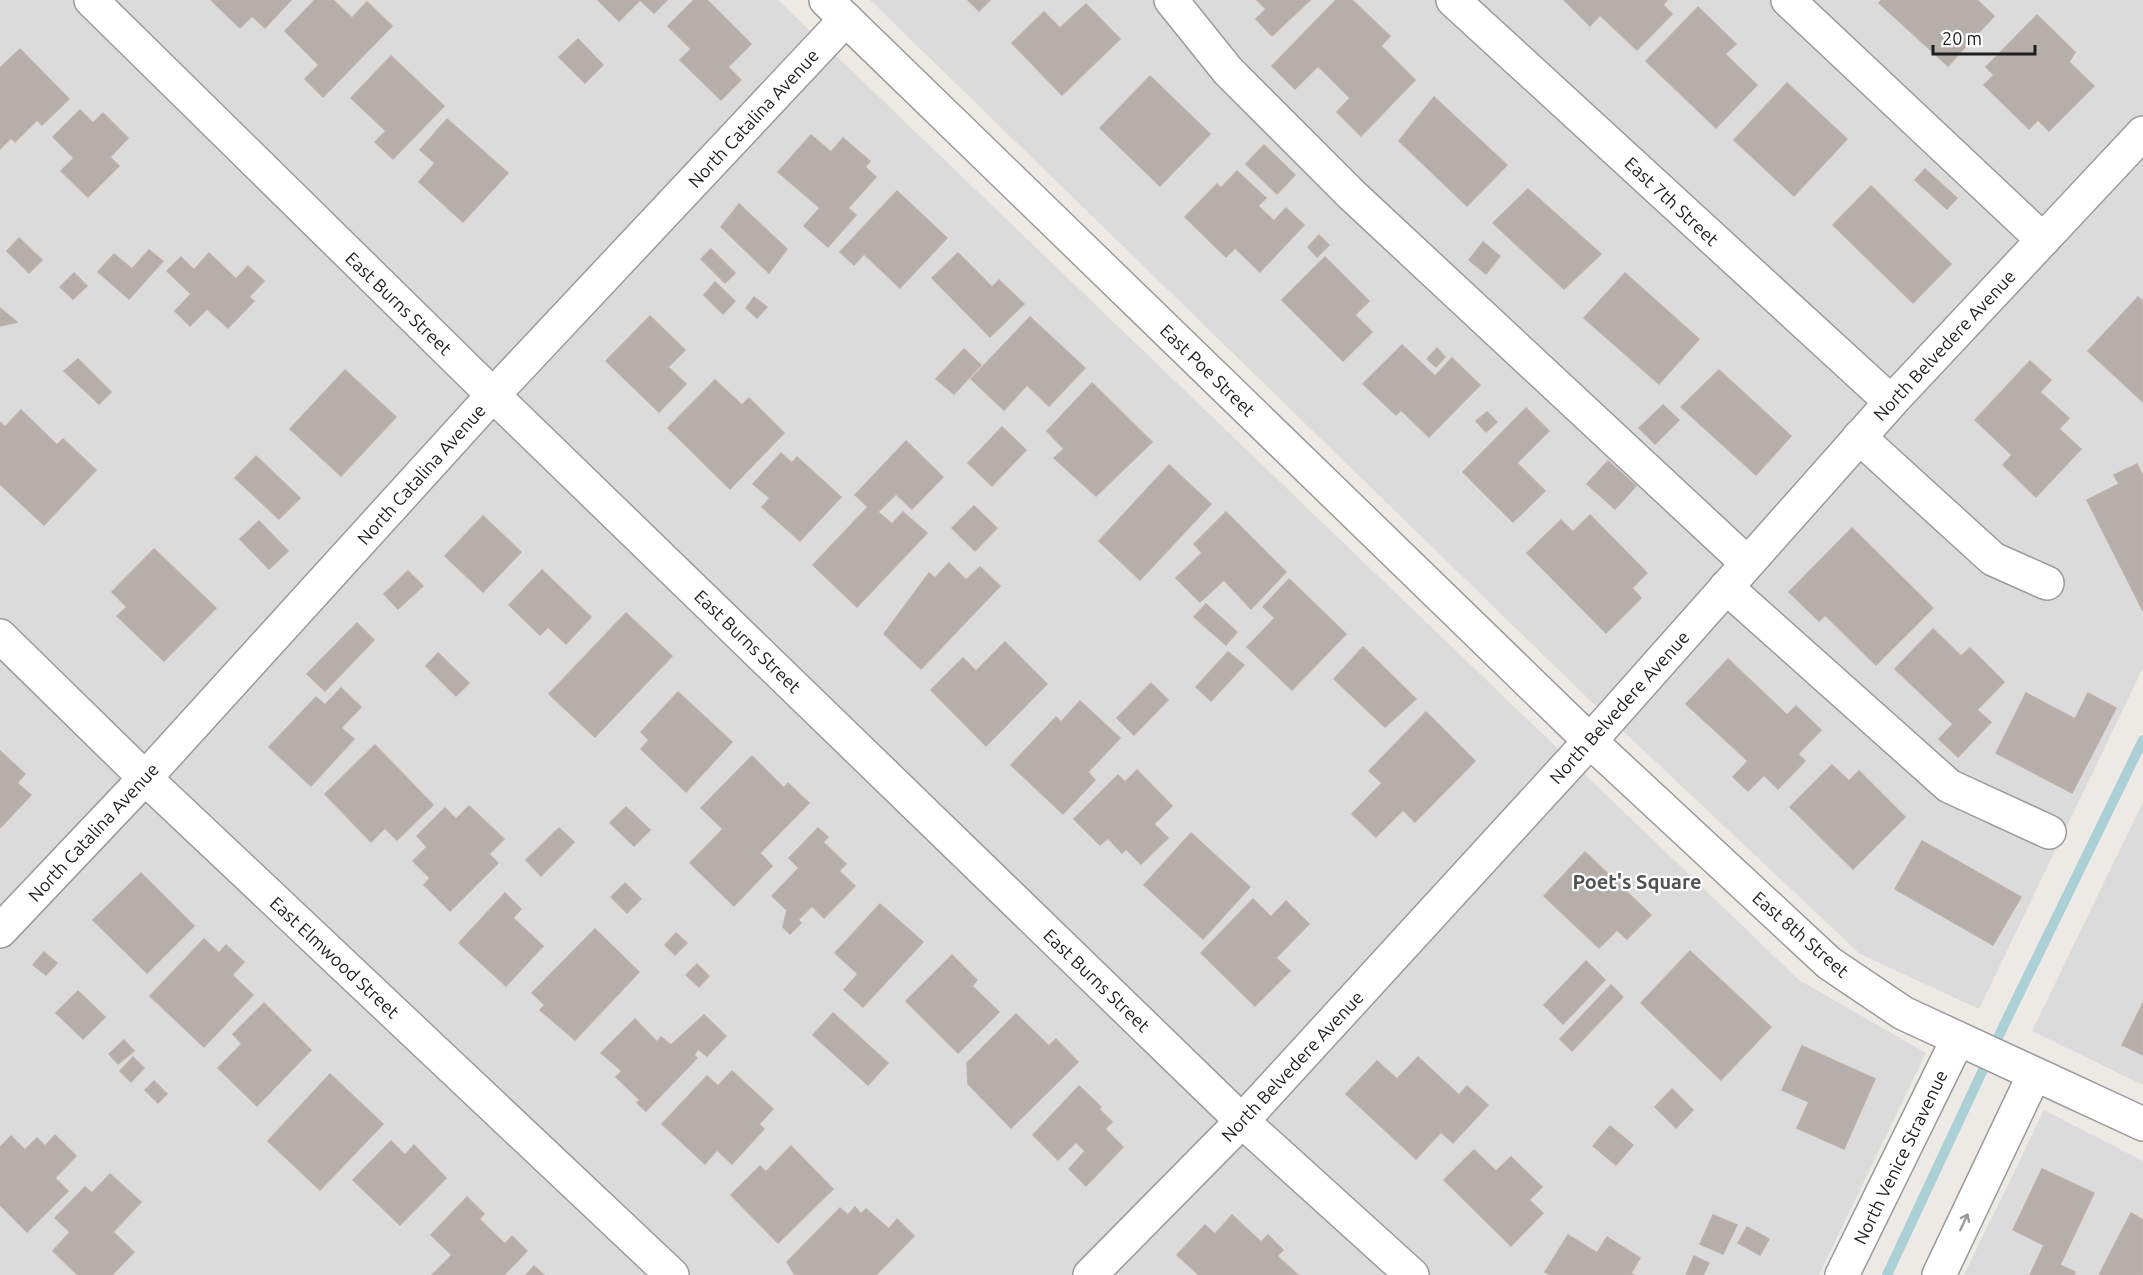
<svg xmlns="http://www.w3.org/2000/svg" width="2143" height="1275" font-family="Ubuntu,sans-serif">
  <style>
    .residential { fill: #dcdbdb }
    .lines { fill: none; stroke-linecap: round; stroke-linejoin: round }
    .stream { stroke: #abd1d6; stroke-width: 10 }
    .building { fill: #b6aeab; stroke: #bdb0a9; stroke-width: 1.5 }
    .minor-casing { stroke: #9b9b9b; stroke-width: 36 }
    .minor { stroke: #fff; stroke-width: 33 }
    .oneway { stroke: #9a9a9a }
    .labels { text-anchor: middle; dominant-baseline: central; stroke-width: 4.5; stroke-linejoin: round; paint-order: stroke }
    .street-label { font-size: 18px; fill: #1e1e1e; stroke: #fff }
    .neighbourhood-label { font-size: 20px; font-weight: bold; fill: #515151; stroke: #fff }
  </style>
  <rect width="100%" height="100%" fill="#edeae5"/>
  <g class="residential">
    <polygon points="0,0 778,0 1799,980 1926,1053 1819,1275 0,1275"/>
    <polygon points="870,0 2143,0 2143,668 1979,1009 1860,954 1573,684"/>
    <polygon points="2143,802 2143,1085 2032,1031"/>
    <polygon points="2044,1110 2143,1161 2143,1275 1964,1275"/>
  </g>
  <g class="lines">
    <polyline class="stream" points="1887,1275 2003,1027 2143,740"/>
  </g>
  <g class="building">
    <polygon points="211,0 291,0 265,28 252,16 240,28"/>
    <polygon points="315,0 333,0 352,18 367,2 392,26 323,97 305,79 319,65 285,31"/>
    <polygon points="598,0 667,0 654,13 640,0 619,21"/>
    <polygon points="694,0 707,0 751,44 728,67 741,80 721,100 680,60 691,49 668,26"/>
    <polygon points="968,0 990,0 979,11"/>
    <polygon points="1257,0 1310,0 1272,36 1256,19 1266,9"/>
    <polygon points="1336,0 1352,0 1390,36 1381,46 1415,80 1361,136 1337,112 1350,98 1318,66 1295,89 1272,66"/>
    <polygon points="1564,0 1667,0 1663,5 1672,14 1637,50 1600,15 1590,26"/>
    <polygon points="1882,0 1977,0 1994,16 1948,66 1879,3"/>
    <polygon points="1086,4 1120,39 1062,95 1012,43 1044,12 1060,28"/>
    <polygon points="1698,7 1736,44 1725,54 1757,85 1716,128 1646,61"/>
    <polygon points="2037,15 2075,52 2069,62 2094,86 2049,131 2038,120 2029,129 1984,85 1994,75 1986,67"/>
    <polygon points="578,39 603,65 585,83 559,57"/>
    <polygon points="20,49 69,99 42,125 37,120 15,142 11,138 0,149 0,68"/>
    <polygon points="391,56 444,106 393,159 375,142 386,131 351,98"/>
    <polygon points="1150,76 1210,134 1160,186 1100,128"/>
    <polygon points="1787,83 1847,139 1794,196 1734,140"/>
    <polygon points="1434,97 1507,165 1467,206 1399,141"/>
    <polygon points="80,110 93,123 103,113 128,138 110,157 119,166 88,197 61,171 74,158 53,137"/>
    <polygon points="447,119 508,173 463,222 419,182 435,163 420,150"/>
    <polygon points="811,135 831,152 843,138 870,161 865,167 876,177 848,208 856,215 828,247 804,226 820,208 778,172"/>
    <polygon points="1264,145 1295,175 1277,194 1246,164"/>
    <polygon points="1925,169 1957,198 1947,209 1915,180"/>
    <polygon points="1237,171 1266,198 1258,206 1274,221 1286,208 1304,225 1260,272 1235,248 1226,257 1185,217 1217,184 1221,188"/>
    <polygon points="1871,186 1951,264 1913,303 1833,225"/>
    <polygon points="1528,189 1601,254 1564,289 1493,223"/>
    <polygon points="897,191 947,238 900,288 864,254 854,265 840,252"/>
    <polygon points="739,204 787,249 769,273 721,227"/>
    <polygon points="1319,235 1329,245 1317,257 1308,247"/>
    <polygon points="19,238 42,260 29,273 7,251"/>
    <polygon points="1483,242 1500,256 1486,274 1469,260"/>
    <polygon points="711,249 735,273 725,283 701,259"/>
    <polygon points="149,250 163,261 129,299 98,272 114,254 132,269"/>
    <polygon points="209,253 236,279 248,266 264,281 249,297 254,301 228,328 207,309 190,326 175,311 191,294 167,271 181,257 194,270"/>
    <polygon points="958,253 992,287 999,280 1024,304 990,337 932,278"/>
    <polygon points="1325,257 1369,301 1355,315 1372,332 1343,361 1282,300"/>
    <polygon points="74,273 87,286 73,299 60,287"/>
    <polygon points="1625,273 1699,339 1659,384 1584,318"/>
    <polygon points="715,282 735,301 723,314 704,295"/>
    <polygon points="754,297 767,307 757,318 746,308"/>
    <polygon points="2138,297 2143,301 2143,402 2088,351"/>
    <polygon points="0,308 17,322 0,326"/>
    <polygon points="650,316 685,350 668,367 686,384 659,412 606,361"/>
    <polygon points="1030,317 1085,368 1049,406 1027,385 1004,410 971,379"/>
    <polygon points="1402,345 1435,376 1452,358 1480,385 1429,437 1401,410 1396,415 1363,384"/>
    <polygon points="1437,348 1445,357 1436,367 1427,359"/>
    <polygon points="964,349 981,365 954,394 936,379"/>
    <polygon points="78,359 111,392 99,404 64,371"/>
    <polygon points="2030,361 2051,380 2040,392 2069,418 2059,429 2081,449 2036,497 2003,465 2012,455 1975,420"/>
    <polygon points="345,370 396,417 341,476 290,429"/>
    <polygon points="1719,370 1791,436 1756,475 1681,407"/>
    <polygon points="715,380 742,405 749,398 784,433 730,489 668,428"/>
    <polygon points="1092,383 1152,442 1096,496 1054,458 1064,449 1047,431"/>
    <polygon points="1663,405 1679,420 1655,444 1639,428"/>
    <polygon points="1526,408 1549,431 1517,463 1545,491 1513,522 1463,472"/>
    <polygon points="21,410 57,445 63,439 96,470 44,525 0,484 0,422 5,427"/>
    <polygon points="1487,412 1497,422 1486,432 1476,421"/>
    <polygon points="1002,427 1026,450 992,486 968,463"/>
    <polygon points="906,441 943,477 912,509 896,494 878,512 892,524 903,512 927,533 857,607 813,565 868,507 855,495"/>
    <polygon points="781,453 792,463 797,457 841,497 800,541 762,507 770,498 753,484"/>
    <polygon points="256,456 300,498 279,519 235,478"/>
    <polygon points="1608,461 1636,486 1615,509 1587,484"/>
    <polygon points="2137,464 2143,476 2143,611 2087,500 2119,484 2114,475"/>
    <polygon points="1169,465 1211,504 1140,580 1099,541"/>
    <polygon points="974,506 997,528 975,551 952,528"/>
    <polygon points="1226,512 1286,572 1251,609 1224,580 1200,602 1176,578 1202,553 1194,544"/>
    <polygon points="1590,515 1647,573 1632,588 1641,598 1606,633 1527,553 1561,520 1573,532"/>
    <polygon points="483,516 521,552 483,592 445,556"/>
    <polygon points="259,521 288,551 269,569 240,539"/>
    <polygon points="1852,528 1933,608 1876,665 1825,615 1819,621 1789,592"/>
    <polygon points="154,549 216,608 164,661 117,616 127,607 112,592"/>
    <polygon points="949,563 966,580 980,567 1000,586 921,669 884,634 929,573 935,578"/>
    <polygon points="542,570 591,617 566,644 548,627 540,635 509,605"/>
    <polygon points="408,571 423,586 398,609 384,594"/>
    <polygon points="1289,579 1346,634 1292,690 1247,647 1275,618 1263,607"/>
    <polygon points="1206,604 1237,632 1226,645 1194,617"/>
    <polygon points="626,613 672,656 595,737 549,694"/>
    <polygon points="357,623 374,640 325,691 307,674"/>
    <polygon points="1933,629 1961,656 1970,648 2004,682 1977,710 1991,722 1958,757 1939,739 1953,724 1895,669"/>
    <polygon points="1005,642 1047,684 986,746 931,690 963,658 976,671"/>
    <polygon points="1363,647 1416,699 1385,727 1334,679"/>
    <polygon points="1228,652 1244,665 1211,701 1196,687"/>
    <polygon points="438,653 469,683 456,696 426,666"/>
    <polygon points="1728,659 1787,715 1796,706 1821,730 1798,754 1805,761 1778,789 1764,775 1748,791 1733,777 1748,761 1686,704"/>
    <polygon points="1151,683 1168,700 1134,735 1117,718"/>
    <polygon points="341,688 361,707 341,728 354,739 311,786 269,747 316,697 325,705"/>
    <polygon points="678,692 732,742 686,792 641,749 649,740 641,732"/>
    <polygon points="2026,693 2075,719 2088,693 2116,708 2072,793 1996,753"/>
    <polygon points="1080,701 1120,738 1088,772 1095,780 1063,814 1011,765 1056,717 1061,722"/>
    <polygon points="1426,712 1475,761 1415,822 1403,810 1376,837 1352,814 1382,783 1369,771"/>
    <polygon points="375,745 433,805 397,840 385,828 371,842 325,794"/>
    <polygon points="0,751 25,774 17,783 31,795 0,828"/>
    <polygon points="752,756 784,788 788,783 809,803 760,853 772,866 734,906 690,863 723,829 701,808"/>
    <polygon points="1832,765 1849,781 1859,771 1905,817 1853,869 1790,807"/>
    <polygon points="1137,770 1172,806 1154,824 1168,838 1141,864 1126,849 1122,853 1108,838 1100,845 1074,819 1118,775 1125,782"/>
    <polygon points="469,806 504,839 489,854 498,863 450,911 424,885 430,878 413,861 427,847 417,836 445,808 456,819"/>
    <polygon points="626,807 650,830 634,846 610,823"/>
    <polygon points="559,828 574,842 541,876 526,860"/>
    <polygon points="818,828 828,837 823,842 846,864 839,871 855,886 824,918 812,906 798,920 801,923 790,934 783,927 787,910 772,896 799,868 789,858"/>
    <polygon points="1191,833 1250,887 1203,939 1144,885"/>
    <polygon points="1922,841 2021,897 1993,945 1895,889"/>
    <polygon points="1585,852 1651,915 1627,939 1617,930 1599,948 1544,896"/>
    <polygon points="141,873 194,926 147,973 93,920"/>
    <polygon points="625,883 641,899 627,913 611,897"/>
    <polygon points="505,893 521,909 513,918 543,946 506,986 459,943"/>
    <polygon points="1253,899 1271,917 1286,901 1309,924 1276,958 1290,971 1255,1006 1201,953"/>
    <polygon points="880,904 923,942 863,1007 844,990 858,974 835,953"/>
    <polygon points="595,929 639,972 575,1040 540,1010 545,1005 532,993"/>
    <polygon points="676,933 687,943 675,955 665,945"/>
    <polygon points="204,939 219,953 226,945 244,962 232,975 253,995 204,1047 150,996"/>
    <polygon points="1690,951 1771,1027 1721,1080 1641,1003"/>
    <polygon points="44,952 57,963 46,975 33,965"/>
    <polygon points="952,955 977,980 972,986 999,1012 958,1053 906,1001"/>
    <polygon points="1586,961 1605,980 1563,1024 1544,1005"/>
    <polygon points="697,964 709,976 699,987 686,975"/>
    <polygon points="1611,985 1623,997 1572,1051 1560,1039"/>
    <polygon points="78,991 105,1017 83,1039 56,1013"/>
    <polygon points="264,1003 311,1050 257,1106 218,1068 242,1044 233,1034"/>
    <polygon points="2143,1003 2143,1055 2122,1045"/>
    <polygon points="833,1013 888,1063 868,1085 813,1035"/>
    <polygon points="1016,1014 1049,1046 1056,1039 1078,1062 1011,1128 968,1084 967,1063"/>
    <polygon points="704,1015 726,1036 707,1056 698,1049 694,1055 697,1058 646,1111 637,1103 640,1100 616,1077 622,1071 601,1053 635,1019 657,1042 661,1037 671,1045"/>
    <polygon points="124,1040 134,1051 118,1064 109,1054"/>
    <polygon points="1802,1046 1875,1079 1844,1149 1797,1128 1809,1102 1782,1090"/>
    <polygon points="133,1057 144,1068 131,1082 120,1071"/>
    <polygon points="1418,1057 1459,1095 1467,1086 1488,1105 1453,1143 1441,1132 1416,1159 1346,1094 1377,1061 1397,1079"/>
    <polygon points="732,1071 773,1109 759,1124 764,1129 732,1164 717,1150 705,1164 662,1124 707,1076 718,1086"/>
    <polygon points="330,1074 383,1124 320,1190 268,1141"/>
    <polygon points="154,1081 167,1094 158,1103 145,1090"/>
    <polygon points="1079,1086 1101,1107 1099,1109 1112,1122 1105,1129 1123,1147 1086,1186 1069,1169 1085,1151 1076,1142 1058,1160 1033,1135"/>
    <polygon points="1672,1089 1693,1110 1676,1128 1655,1107"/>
    <polygon points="1610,1126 1633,1145 1616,1165 1593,1146"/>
    <polygon points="55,1135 76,1156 55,1178 68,1191 27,1232 0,1205 0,1147 11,1136 25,1150 37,1138 45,1146"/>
    <polygon points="391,1141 405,1155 414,1145 446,1178 400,1225 353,1180"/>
    <polygon points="791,1146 833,1189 778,1243 731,1195 760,1166 766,1172"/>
    <polygon points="1474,1150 1496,1171 1511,1157 1542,1187 1529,1200 1543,1213 1511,1246 1444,1180"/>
    <polygon points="2042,1169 2094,1193 2060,1265 2075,1272 2074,1275 2030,1275 2044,1245 2013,1230"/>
    <polygon points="110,1174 141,1202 113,1232 134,1252 112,1275 78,1275 53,1251 70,1232 55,1218 85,1187 92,1193"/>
    <polygon points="467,1197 484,1214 479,1219 505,1244 512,1236 527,1251 504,1275 432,1275 452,1255 431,1235"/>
    <polygon points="855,1207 861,1214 866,1209 889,1229 897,1219 914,1236 876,1275 795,1275 787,1262 840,1208 848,1215"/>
    <polygon points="2131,1213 2143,1220 2143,1275 2099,1275"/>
    <polygon points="1232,1215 1261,1242 1268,1235 1283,1250 1277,1256 1298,1275 1199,1275 1177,1255 1205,1225 1215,1234"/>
    <polygon points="1713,1215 1737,1225 1723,1254 1700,1244"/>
    <polygon points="1747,1227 1769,1239 1760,1255 1738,1243"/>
    <polygon points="1568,1235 1597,1253 1607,1237 1640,1258 1631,1273 1634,1275 1550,1275 1545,1272"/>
    <polygon points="1694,1256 1709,1263 1703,1275 1686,1275"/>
    <polygon points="534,1266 544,1275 526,1275"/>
  </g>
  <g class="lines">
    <g class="minor-casing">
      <g id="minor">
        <polyline points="91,0 493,395 1242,1121 1412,1275"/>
        <polyline points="826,0 1590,741 1829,963 1903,1013 2143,1124"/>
        <polyline points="1171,0 1228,71 1352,195 1747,563"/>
        <polyline points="1453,0 1891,402"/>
        <polyline points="1788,0 2043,240"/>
        <polyline points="1859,437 1993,559 2047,583"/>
        <polyline points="1726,587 1949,786 2049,832"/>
        <polyline points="0,636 145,778 672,1275"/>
        <polyline points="0,931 145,778 493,395 846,19"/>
        <polyline points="1090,1275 1242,1121 1590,741 1891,402 2143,133"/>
        <polyline points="1842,1275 1958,1039"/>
        <polyline points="1939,1275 2034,1075"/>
      </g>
    </g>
    <use href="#minor" class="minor"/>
  </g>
  <defs><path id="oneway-shaft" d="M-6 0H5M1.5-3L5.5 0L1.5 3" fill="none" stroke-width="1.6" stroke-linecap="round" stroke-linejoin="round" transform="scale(1.5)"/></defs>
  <use class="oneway" href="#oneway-shaft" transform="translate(1964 1222) rotate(-65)"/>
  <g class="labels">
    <g class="street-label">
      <text transform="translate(753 118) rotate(-47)">North Catalina Avenue</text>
      <text transform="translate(1672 201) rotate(43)">East 7th Street</text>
      <text transform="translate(399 303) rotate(44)">East Burns Street</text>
      <text transform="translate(1944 345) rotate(-47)">North Belvedere Avenue</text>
      <text transform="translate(1208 370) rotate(44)">East Poe Street</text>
      <text transform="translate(421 474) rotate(-48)">North Catalina Avenue</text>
      <text transform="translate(748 641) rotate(44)">East Burns Street</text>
      <text transform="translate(1619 707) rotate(-48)">North Belvedere Avenue</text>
      <text transform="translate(93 832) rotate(-47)">North Catalina Avenue</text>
      <text transform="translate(1801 934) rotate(41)">East 8th Street</text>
      <text transform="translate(335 957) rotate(43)">East Elmwood Street</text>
      <text transform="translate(1097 980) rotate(44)">East Burns Street</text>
      <text transform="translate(1292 1066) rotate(-47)">North Belvedere Avenue</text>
      <text transform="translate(1900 1157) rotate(-64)">North Venice Stravenue</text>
    </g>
    <g class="neighbourhood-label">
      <text x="1637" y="881">Poet's Square</text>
    </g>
  </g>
  <path d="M1933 45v9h102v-9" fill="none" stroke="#1e1e1e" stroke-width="3"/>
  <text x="1942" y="45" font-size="18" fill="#1e1e1e" stroke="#ffffff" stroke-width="4.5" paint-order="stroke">20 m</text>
</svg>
